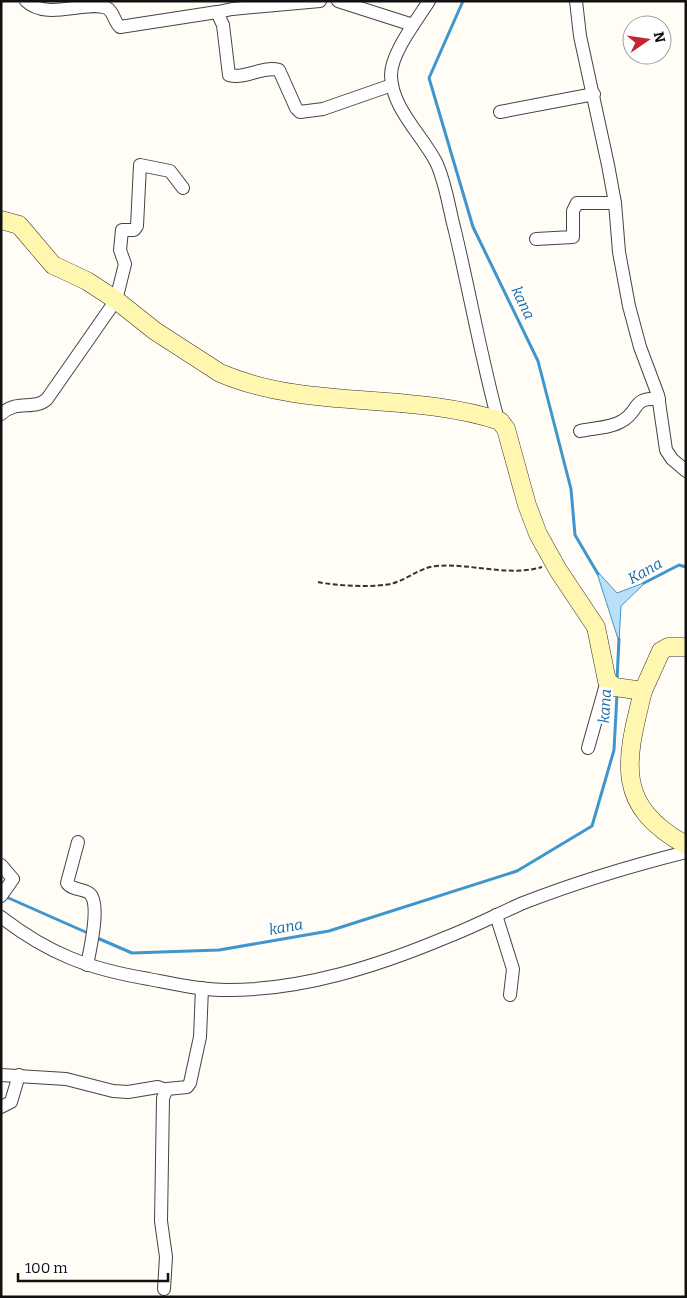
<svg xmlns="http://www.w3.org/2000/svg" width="687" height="1298" font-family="Bitter,serif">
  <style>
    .water { fill: #b9e0f7; stroke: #3f96cf }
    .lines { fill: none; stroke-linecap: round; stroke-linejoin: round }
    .stream { stroke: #3f96cf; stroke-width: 3 }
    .street-casing { stroke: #444; stroke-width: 14 }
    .secondary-casing { stroke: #333; stroke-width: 19 }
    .path { stroke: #333; stroke-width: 2; stroke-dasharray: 5 2.5; stroke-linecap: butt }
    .street { stroke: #fff; stroke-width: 12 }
    .secondary { stroke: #fff6b0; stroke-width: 18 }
    .labels { text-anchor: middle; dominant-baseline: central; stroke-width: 5; stroke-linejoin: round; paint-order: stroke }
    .water-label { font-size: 15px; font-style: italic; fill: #1768a6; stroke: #fff }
  </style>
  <rect width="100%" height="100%" fill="#fffdf5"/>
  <polygon class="water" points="596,570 617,593 646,582 621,606 619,642"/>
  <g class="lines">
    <g class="stream">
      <polyline points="463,1 429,78 473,227 538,361 571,489 575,535 598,574"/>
      <polyline points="644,583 679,565 686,567"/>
      <polyline points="617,680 619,639"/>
      <polyline points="4,896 90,934"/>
      <polyline points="95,937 132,953 219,950 329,931 517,871 592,826 614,750 617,694"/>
    </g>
    <g class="street-casing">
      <g id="street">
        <path d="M26 1C47 21 84 0 107 8 114 12 114 22 120 27L217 12 223 25 229 75C245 80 263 65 279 70L296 108 300 112 323 109 392 85"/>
        <polyline points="338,1 413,25"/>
        <path d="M429 1C417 20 391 53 391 75 391 107 422 135 436 162 446 183 449 209 455 231 470 294 481 357 498 420"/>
        <polyline points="576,1 580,36 608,165 615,203 619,252 629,306 640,347 658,395 666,450 672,459 686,471"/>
        <polyline points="218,12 232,9 320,1"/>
        <polyline points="500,112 594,94"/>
        <polyline points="536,239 573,237 573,211 577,203 615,203"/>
        <path d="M1 414C17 399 34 411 47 399L116 300 125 264 120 250 122 230H134L137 226 140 165 170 171 183 188"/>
        <path d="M580 431C593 428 611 428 622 421 640 411 631 397 659 399"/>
        <polyline points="588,748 607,681"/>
        <path d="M78 842 67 883C72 891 86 888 91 895 100 908 90 950 87 965"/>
        <polyline points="1,865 13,879 1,896"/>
        <polyline points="496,915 513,969 510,995"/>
        <path d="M1 917C49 954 89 969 149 979 175 984 201 990 228 990 303 990 378 966 447 937 473 927 498 914 523 903 577 882 630 866 686 852"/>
        <polyline points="1,1075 66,1079 113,1091 128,1092 158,1087 166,1090"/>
        <polyline points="1,1107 11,1102 19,1075"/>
        <polyline points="164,1289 166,1257 161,1221 163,1098 167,1089 187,1087 190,1083 200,1037 202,988"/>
      </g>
    </g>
    <g class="secondary-casing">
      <g id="secondary">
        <path d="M1 220 19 225 53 265 87 281 116 300 155 331 220 373C309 411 409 391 500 421L506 429 527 505 538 534 558 570 596 627 607 681 615 687 643 691 661 651 668 647H686"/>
        <path d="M643 691C626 760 613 805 686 845"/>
      </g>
    </g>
    <path class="path" d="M318 582C335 586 379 588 394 583 410 578 419 568 436 566 471 563 509 577 542 567"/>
    <use href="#street" class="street"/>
    <use href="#secondary" class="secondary"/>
  </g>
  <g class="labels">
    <g class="water-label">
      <text transform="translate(523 303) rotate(64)">kana</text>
      <text transform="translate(645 571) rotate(-29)">Kana</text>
      <text transform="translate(605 706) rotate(-87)">kana</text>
      <text transform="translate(286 927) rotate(-10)">kana</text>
    </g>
  </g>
  <rect width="687" height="1298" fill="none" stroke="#111111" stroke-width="5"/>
  <g transform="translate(647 40) rotate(77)"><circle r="24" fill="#ffffff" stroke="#a0a0a0"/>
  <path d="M0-4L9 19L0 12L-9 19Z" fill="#c4262e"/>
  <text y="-8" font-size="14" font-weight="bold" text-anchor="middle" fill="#111111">N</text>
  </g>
  <path d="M18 1273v8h150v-8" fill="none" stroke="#111111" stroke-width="2.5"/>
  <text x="25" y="1273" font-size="15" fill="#111111" stroke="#ffffff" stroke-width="4" paint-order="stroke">100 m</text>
</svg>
